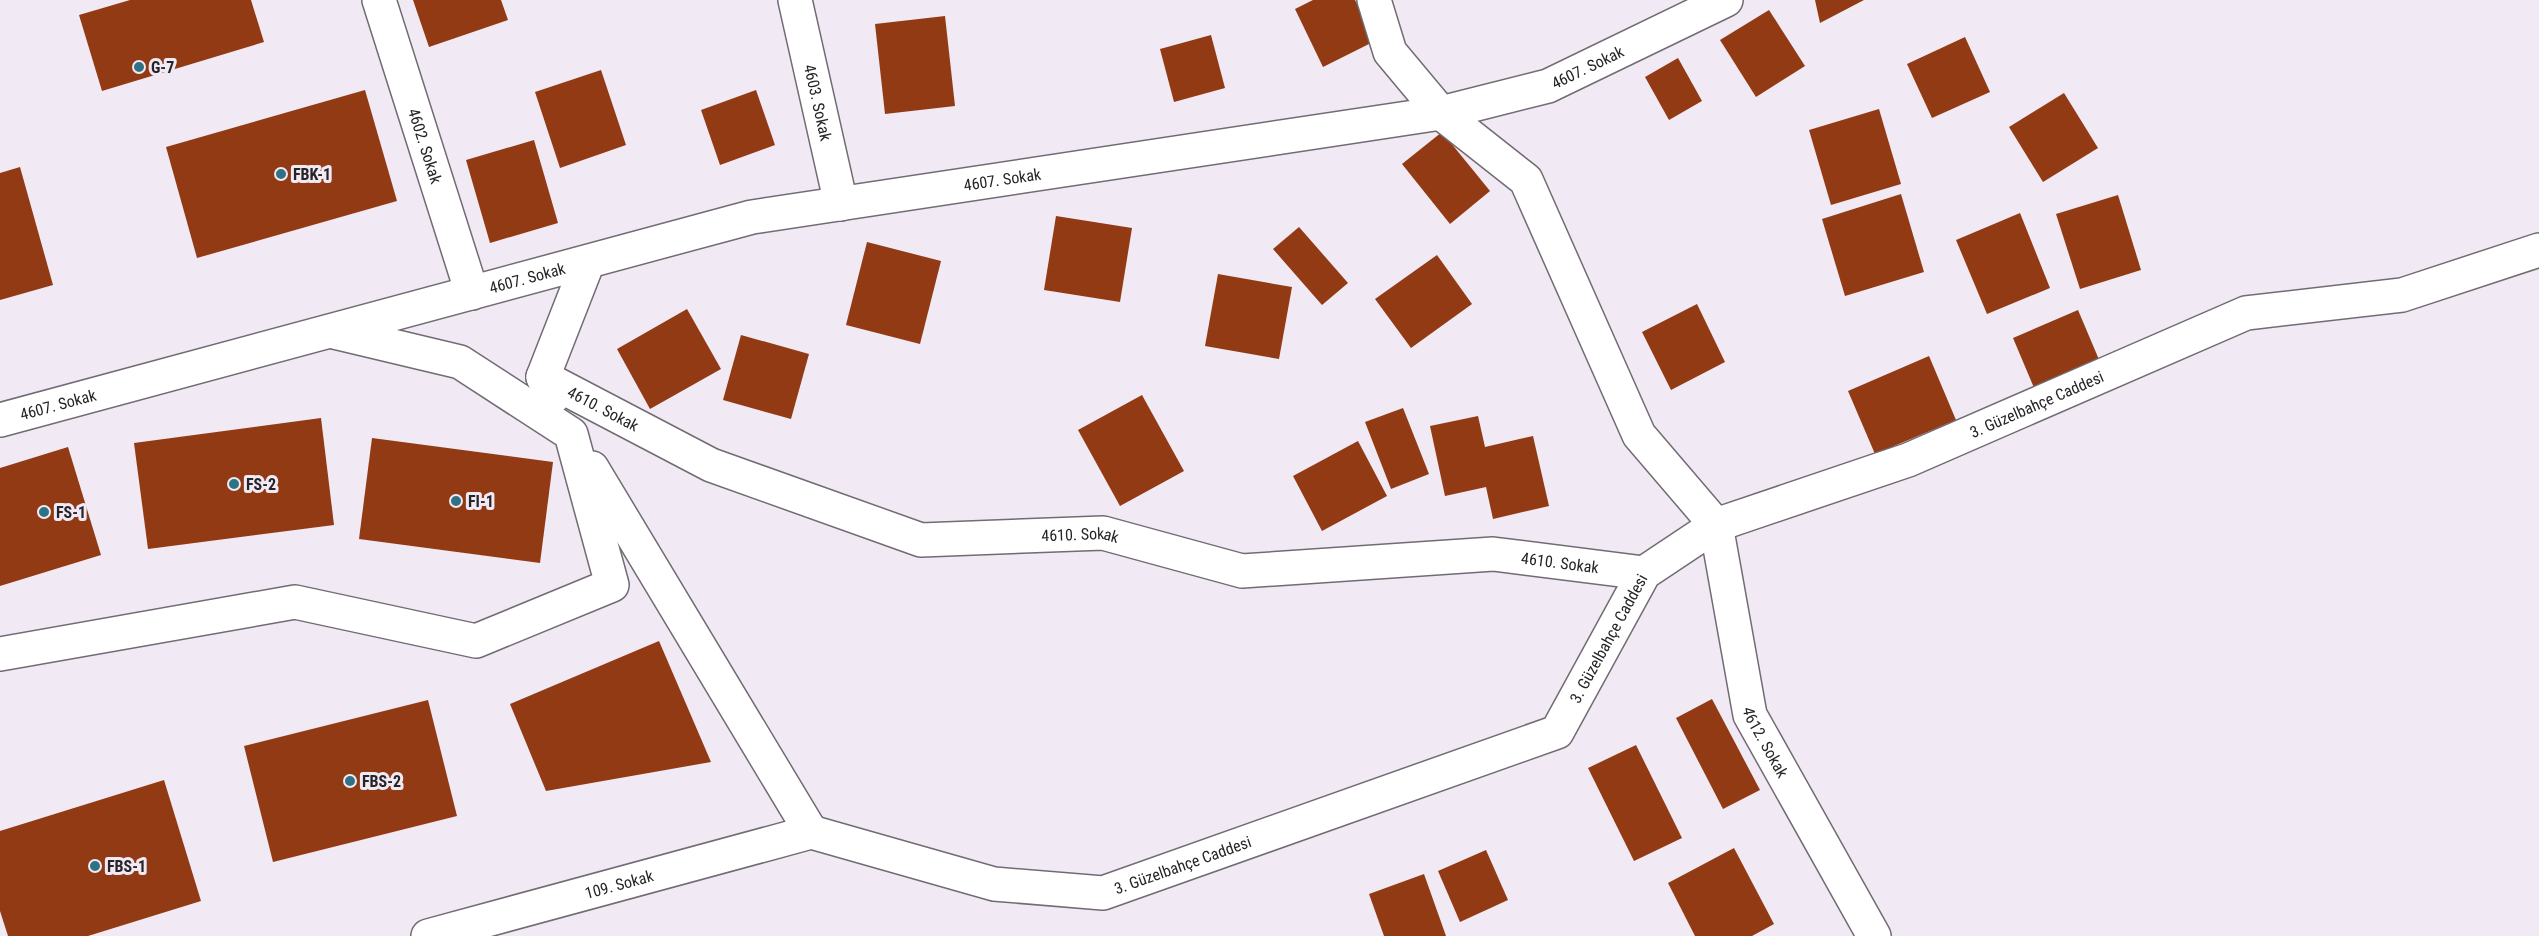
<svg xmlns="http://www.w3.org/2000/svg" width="2539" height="936" font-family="'Roboto Condensed',sans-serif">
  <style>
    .building { fill: #923a14 }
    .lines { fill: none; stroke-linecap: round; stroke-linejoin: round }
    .minor-casing { stroke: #726b73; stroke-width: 36 }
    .minor { stroke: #fff; stroke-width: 33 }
    .poi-dot { fill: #2f7283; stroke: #f1e9f3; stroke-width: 2 }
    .labels { text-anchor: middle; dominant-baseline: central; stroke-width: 6; stroke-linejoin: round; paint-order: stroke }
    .poi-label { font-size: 16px; font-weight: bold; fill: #272427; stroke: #f1e9f3; text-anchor: start }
    .street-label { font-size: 16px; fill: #272427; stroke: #f1e9f3 }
  </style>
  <rect width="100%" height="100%" fill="#f1e9f3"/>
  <g class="building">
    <polygon points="130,0 251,0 264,42 102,91 79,15"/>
    <polygon points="413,0 501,0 508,20 429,47"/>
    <polygon points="1313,0 1355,0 1375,41 1323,67 1295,9"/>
    <polygon points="1815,0 1864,0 1820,23"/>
    <polygon points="1769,10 1805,66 1756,97 1720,40"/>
    <polygon points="945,16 955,106 885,114 875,24"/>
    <polygon points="1211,35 1225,88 1174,102 1160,49"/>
    <polygon points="1965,37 1990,92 1932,118 1907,64"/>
    <polygon points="1678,58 1702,101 1669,120 1645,77"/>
    <polygon points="601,70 626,145 560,168 535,92"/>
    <polygon points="365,90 397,201 197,258 166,147"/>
    <polygon points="756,90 775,145 720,165 701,110"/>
    <polygon points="2064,93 2098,148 2043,182 2009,127"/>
    <polygon points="1879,109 1901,184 1831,205 1809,130"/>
    <polygon points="1442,132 1490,191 1450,224 1402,164"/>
    <polygon points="534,140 558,223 490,243 466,160"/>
    <polygon points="20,167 53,285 0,300 0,173"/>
    <polygon points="1901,194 1924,272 1845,296 1822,219"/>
    <polygon points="2118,195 2141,270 2080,289 2056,214"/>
    <polygon points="2020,213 2050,288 1987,314 1956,240"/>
    <polygon points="1056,216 1132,228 1120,302 1044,290"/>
    <polygon points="1299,227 1348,283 1322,305 1273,249"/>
    <polygon points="867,242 941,261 920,344 846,325"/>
    <polygon points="1437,255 1472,304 1411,348 1375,299"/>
    <polygon points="1218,274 1292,287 1279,359 1205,346"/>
    <polygon points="1697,304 1725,362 1671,390 1642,332"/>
    <polygon points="687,309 721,369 650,409 617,349"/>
    <polygon points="2078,310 2100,362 2035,390 2013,338"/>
    <polygon points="741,335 809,354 791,419 723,400"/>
    <polygon points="1929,356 1956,420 1875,454 1848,391"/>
    <polygon points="1142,395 1184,471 1120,506 1078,430"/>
    <polygon points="1403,408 1429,474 1391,489 1365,422"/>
    <polygon points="1478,416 1485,447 1533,436 1549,506 1493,519 1486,487 1445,496 1430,426"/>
    <polygon points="321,418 334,525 148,549 134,443"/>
    <polygon points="372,438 553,462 540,563 359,539"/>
    <polygon points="1358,441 1387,496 1322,531 1293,476"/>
    <polygon points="68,447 101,555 0,586 0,468"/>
    <polygon points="659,641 711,762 546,791 510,704"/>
    <polygon points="1712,699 1760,790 1723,809 1676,718"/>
    <polygon points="428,700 457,816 273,862 244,746"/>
    <polygon points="1636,745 1682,838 1634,861 1588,768"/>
    <polygon points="164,780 201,901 88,936 8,936 0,911 0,831"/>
    <polygon points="1734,848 1774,924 1752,936 1695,936 1668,883"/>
    <polygon points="1486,850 1508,900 1460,922 1438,871"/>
    <polygon points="1424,874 1446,936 1384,936 1369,894"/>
  </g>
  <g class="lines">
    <g class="minor-casing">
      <g id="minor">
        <path id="s1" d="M379 0 472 293"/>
        <path id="s2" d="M795 0 841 204"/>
        <path id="s3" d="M1374 0 1390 52 1441 113 1548 86 1726 0"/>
        <path id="s4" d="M543 377 711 465 921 540 1103 533 1242 571 1493 554 1644 573"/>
        <polyline points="553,397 543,377 588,262"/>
        <path id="s5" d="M0 420 752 217 1441 113 1526 180 1639 435 1716 525"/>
        <polyline points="592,468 811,832"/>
        <path id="s6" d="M1716 525 1750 715 1874 936"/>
        <polyline points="0,654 295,602 476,641 612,585 571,434 460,362 334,332"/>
        <path id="s7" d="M811 832 994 884 1103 893 1557 732 1644 573 1716 525 1908 460 2246 313 2402 295 2539 250"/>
        <path id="s8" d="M428 936 811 832"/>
      </g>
    </g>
    <use href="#minor" class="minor"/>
  </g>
  <g class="poi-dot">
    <circle cx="139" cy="67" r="6"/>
    <circle cx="281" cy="174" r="6"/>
    <circle cx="234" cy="484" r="6"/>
    <circle cx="456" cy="501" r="6"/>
    <circle cx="44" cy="512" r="6"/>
    <circle cx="350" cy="781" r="6"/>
    <circle cx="95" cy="866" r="6"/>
  </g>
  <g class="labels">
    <g class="poi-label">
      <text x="151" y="67">G-7</text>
      <text x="293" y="174">FBK-1</text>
      <text x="246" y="484">FS-2</text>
      <text x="468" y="501">FI-1</text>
      <text x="56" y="512">FS-1</text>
      <text x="362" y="781">FBS-2</text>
      <text x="107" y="866">FBS-1</text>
    </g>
    <g class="street-label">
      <text stroke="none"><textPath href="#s3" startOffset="288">4607. Sokak</textPath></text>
      <text stroke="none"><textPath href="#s2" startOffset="105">4603. Sokak</textPath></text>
      <text stroke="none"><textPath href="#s1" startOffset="153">4602. Sokak</textPath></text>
      <text stroke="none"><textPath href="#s5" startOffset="1032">4607. Sokak</textPath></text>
      <text stroke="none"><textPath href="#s5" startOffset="546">4607. Sokak</textPath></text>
      <text stroke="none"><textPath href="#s7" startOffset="1392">3. Güzelbahçe Caddesi</textPath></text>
      <text stroke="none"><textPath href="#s5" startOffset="60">4607. Sokak</textPath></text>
      <text stroke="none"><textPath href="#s4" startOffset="68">4610. Sokak</textPath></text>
      <text stroke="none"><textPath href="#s4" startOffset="572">4610. Sokak</textPath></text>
      <text stroke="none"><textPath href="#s4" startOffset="1058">4610. Sokak</textPath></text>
      <text stroke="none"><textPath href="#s7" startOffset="888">3. Güzelbahçe Caddesi</textPath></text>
      <text stroke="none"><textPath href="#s6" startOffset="224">4612. Sokak</textPath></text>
      <text stroke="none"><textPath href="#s7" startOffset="384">3. Güzelbahçe Caddesi</textPath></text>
      <text stroke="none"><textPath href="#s8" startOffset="198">109. Sokak</textPath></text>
    </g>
  </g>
</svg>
